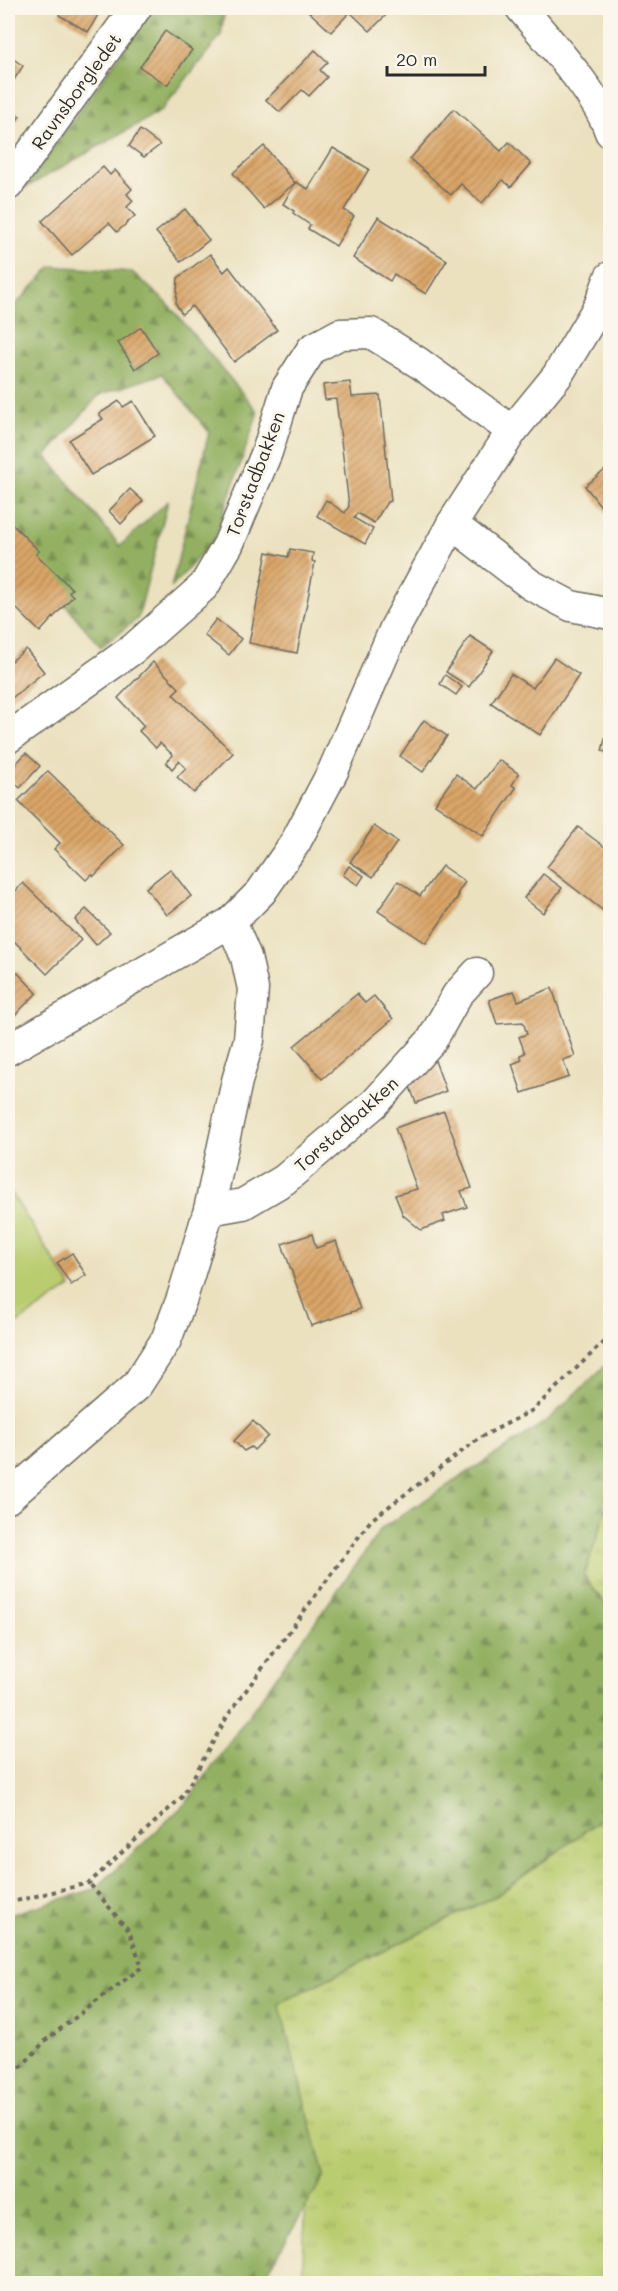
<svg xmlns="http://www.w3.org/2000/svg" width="618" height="2291" font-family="Mali,sans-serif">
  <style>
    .grass { fill: url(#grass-tufts); stroke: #727c4d; stroke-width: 1.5 }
    .forest { fill: url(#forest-firs); stroke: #5f6e46; stroke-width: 1.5 }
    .green { fill: #bacc6f; stroke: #727c4d; stroke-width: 1.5 }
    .building { fill: url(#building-hatch) }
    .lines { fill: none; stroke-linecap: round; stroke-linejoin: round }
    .street-casing { stroke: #6e6b5f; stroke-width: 33 }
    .path { stroke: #6e6b5f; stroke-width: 4; stroke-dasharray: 4.5 4.5; stroke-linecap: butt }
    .street { stroke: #fff; stroke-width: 30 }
    .labels { text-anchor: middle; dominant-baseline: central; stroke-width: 6; stroke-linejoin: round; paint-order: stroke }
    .street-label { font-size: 18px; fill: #2b2b2b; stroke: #fbf7ec }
  </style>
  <defs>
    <pattern id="grass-tufts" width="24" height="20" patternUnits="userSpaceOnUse" patternTransform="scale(1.5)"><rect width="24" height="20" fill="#bacc6f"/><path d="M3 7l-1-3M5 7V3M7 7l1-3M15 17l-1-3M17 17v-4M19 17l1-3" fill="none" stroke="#a0af60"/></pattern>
    <pattern id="forest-firs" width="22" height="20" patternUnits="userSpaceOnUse" patternTransform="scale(1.5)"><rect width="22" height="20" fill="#93b062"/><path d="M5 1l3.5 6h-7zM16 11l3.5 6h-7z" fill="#788f51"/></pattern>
    <pattern id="building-hatch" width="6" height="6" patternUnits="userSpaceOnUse" patternTransform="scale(1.5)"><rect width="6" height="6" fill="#daa567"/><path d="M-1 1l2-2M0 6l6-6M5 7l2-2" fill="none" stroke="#b18755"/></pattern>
  </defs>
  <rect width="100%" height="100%" fill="#fbf7ec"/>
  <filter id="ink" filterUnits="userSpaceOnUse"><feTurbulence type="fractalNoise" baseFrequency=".0167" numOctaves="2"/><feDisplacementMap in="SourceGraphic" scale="12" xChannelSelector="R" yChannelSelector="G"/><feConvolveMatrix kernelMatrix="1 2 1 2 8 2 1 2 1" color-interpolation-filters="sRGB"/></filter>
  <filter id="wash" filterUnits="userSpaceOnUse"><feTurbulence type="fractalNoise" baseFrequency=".008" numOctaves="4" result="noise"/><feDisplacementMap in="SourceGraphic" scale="24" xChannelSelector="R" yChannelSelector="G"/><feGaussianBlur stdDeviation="1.35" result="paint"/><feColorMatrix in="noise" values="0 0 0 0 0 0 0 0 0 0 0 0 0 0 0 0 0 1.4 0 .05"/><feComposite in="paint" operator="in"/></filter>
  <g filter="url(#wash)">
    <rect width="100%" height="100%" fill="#ebe1bf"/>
    <g class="grass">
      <polygon points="610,1498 610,1611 584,1576"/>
      <polygon points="610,1813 610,2283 302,2283 306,2199 278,2003 497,1895"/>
    </g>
    <g class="forest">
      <polygon points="153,8 225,8 221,35 161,111 25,188"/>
      <polygon points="52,266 132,272 167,303 258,412 215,538 171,588 209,432 162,374 99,395 46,456 120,546 168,501 138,618 101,647 8,537 8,313"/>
      <polygon points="610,1361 610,1498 584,1576 610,1611 610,1813 497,1895 279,2003 324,2176 261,2283 8,2283 8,1915 95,1889 187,1802 382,1528 547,1421"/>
    </g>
    <polygon class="green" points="8,1188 71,1287 8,1329"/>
    <g id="blocks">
      <g class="building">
        <polygon points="63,8 102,8 88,32 59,15"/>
        <polygon points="305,8 384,8 389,12 370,31 350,12 331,32"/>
        <polygon points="165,31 192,50 167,85 140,67"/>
        <polygon points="315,50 328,62 320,70 327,77 309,96 302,90 280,112 266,100"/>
        <polygon points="8,55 23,66 8,89"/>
        <polygon points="8,108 20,116 8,133"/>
        <polygon points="454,109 501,151 509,142 531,164 511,187 503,180 482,203 461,184 451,195 410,159"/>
        <polygon points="140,130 160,145 144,157 129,146"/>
        <polygon points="264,146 295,183 264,209 233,173"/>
        <polygon points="333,148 369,169 344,210 354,216 336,246 308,229 310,225 293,213 294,211 283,204 296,182 308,189"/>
        <polygon points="103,167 110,175 115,170 132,189 127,194 133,201 127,207 135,216 117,232 109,223 72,255 42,221"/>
        <polygon points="185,209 209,240 181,262 156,232"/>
        <polygon points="378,217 447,260 426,294 394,274 390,281 353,258"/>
        <polygon points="210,254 224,272 229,267 277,330 234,362 192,306 182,314 176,304 178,278"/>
        <polygon points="141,327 158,353 135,369 118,343"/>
        <polygon points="350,382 352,397 380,395 391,501 387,502 374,523 357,513 354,518 373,529 365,544 317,516 326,500 345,513 349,506 336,399 325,400 323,385"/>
        <polygon points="119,401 123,407 133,401 155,436 91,475 69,440 103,419 99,414"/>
        <polygon points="610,466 610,518 585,486"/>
        <polygon points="130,489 143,501 121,524 109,511"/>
        <polygon points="8,520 39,551 36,554 72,589 69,592 73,596 40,632 13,605 8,611"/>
        <polygon points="290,549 313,553 312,561 315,562 297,653 249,643 267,552 288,557"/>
        <polygon points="216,619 241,639 229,655 204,635"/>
        <polygon points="470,636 493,651 469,687 446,672"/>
        <polygon points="26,649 44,672 8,701 8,664"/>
        <polygon points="554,658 579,675 540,735 491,703 511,674 533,688"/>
        <polygon points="153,662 179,688 173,694 233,753 194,793 177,777 186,768 179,761 172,769 166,762 173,755 160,743 156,748 139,731 144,726 118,698"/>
        <polygon points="445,675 462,687 456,695 440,684"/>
        <polygon points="610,719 610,753 602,751"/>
        <polygon points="424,720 447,736 423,772 400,756"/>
        <polygon points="26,753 40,766 20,788 8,776 8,772"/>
        <polygon points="499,760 519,774 512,785 516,788 483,836 435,804 456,774 477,789"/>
        <polygon points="48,771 124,845 94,876 92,874 86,880 54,849 60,843 18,801"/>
        <polygon points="374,826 397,842 373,877 350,862"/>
        <polygon points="578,827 610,851 610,916 547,867"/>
        <polygon points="349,866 364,876 358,885 343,875"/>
        <polygon points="442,866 465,882 457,894 459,895 426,943 378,911 398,881 420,896"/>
        <polygon points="170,869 191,896 167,915 146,888"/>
        <polygon points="543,874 562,888 543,913 524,898"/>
        <polygon points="23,883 81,940 47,974 8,935 8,899"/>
        <polygon points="86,909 110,932 96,945 75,920"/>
        <polygon points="15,970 37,993 9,1021 8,977"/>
        <polygon points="552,988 575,1056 563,1060 569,1077 522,1093 512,1064 522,1060 520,1055 525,1053 519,1037 527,1034 523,1022 497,1024 489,1000 514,991 518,1001"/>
        <polygon points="357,994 365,1003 374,996 393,1019 322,1079 294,1046"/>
        <polygon points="434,1058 446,1091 416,1103 410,1087"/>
        <polygon points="444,1111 472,1188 461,1191 467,1207 443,1215 445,1221 421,1230 403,1215 395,1195 417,1189 395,1128"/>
        <polygon points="312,1234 316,1248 336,1241 360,1309 311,1326 282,1244"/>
        <polygon points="72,1253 86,1275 71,1285 57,1263"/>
        <polygon points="253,1421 268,1436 254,1450 251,1447 244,1451 234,1441"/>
      </g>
    </g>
  </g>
  <g filter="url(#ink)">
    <use href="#blocks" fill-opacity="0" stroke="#6e6b5f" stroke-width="1.5"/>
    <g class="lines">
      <g class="street-casing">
        <g id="street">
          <path d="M521 8C547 40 598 94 610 132"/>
          <polyline points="8,185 136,8"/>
          <polyline points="452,524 531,585 571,606 610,614"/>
          <polyline points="8,738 133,649 204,586 228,545 267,452 287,388 312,349 340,334 371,333 419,363 512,431"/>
          <polyline points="8,1050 231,922 261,892 295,843 333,771 395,628 452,524 512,431 557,376 599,306 610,277"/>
          <polyline points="209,1210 243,1204 284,1180 375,1103 432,1040 457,995 477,973"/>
          <polyline points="8,1498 137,1385 166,1340 182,1298 209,1210 237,1081 249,1040 253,989 246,957 231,922"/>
        </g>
      </g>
      <g class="path">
        <polyline points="8,1903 89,1883 183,1796 228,1715 371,1520 481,1437 533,1410 610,1336"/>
        <polyline points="8,2081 47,2039 142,1967 129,1931 89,1883"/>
      </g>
      <use href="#street" class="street"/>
    </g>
  </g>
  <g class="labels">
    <g class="street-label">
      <text transform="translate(76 91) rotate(-54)">Ravnsborgledet</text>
      <text transform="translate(255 474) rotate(-69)">Torstadbakken</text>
      <text transform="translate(346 1124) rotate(-42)">Torstadbakken</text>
    </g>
  </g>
  <rect width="618" height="2291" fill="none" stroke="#fbf7ec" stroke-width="30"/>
  <path d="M387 66v9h98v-9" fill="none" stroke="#2b2b2b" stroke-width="3"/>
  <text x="396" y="66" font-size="18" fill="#2b2b2b" stroke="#fbf7ec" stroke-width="4.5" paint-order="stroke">20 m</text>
</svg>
